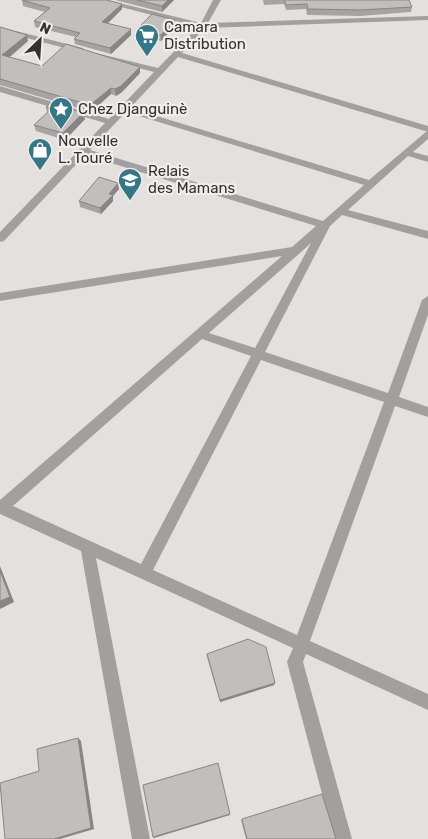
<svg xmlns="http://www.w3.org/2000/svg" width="428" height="839" font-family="Rubik,sans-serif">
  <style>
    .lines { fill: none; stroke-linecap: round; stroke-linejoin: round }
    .minor { fill: #a2a09f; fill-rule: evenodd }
    .wall { fill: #a7a3a2 }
    .shaded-wall { fill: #888584 }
    .building { fill: #c2bebc; stroke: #888584 }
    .labels { text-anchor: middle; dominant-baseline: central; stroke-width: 4.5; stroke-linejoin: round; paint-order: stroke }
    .far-poi-label { font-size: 15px; fill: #333131; stroke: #f1edeb; text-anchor: start }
  </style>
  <rect width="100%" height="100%" fill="#e4e0de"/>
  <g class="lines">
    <g class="minor">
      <path d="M94 0H107L201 23 213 0H221L208 23 428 16V20L205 28 182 53 428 126V139L413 152 428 156V162L408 156 348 210 428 231V239L342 215 330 226 265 352 388 393 422 300 428 296V315L399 397 428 407V417L395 406 310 641 428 694V710L306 654 303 662 352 839H334L287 662 293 648 96 558 150 839H132L81 551 0 514V500L282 256 0 301V293L292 247 316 226 85 155 4 241 0 242V232L105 123 0 92V86L109 119 154 72 96 57V53L158 68 198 27ZM178 57 425 131H427L369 180 130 108ZM126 112 364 185 323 221 90 150ZM311 243 255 348 209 333 300 253ZM202 339 251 356 141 564 13 506ZM261 360 384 402 297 635 153 570Z"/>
      <polygon points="0,27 83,48 84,50 80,52 0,31"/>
    </g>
  </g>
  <g class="wall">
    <polygon points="22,0 122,4 122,9 108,23 131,35 111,54 75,44 74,39 76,37 35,27 34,21 45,12 23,6"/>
    <polygon points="115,0 174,0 162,12"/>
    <polygon points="263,0 409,0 412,7 411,12 360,16 307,15 306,9 286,10 284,4 264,5"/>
    <polygon points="175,26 161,41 138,35 137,29"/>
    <polygon points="0,27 28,41 9,57 42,66 140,67 140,73 122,92 116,96 111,94 91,112 0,85"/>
    <polygon points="46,107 83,113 85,119 65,140 36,131 34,125 47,113"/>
    <polygon points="119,189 113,196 113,201 101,214 80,207 79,201"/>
    <polygon points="207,654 274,685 220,702 207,657"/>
    <polygon points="242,819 336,839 246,839 241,820"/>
  </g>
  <g class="shaded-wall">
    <polygon points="168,0 174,0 162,12 162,6"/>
    <polygon points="122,4 122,9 103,28 102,22"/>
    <polygon points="175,20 175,26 161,41 161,35"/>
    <polygon points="131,29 131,35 111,54 110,48"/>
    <polygon points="27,35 28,41 4,62 2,55"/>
    <polygon points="140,67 140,73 122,92 116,96 115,89"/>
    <polygon points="111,88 111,94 91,112 90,105"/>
    <polygon points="83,113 85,119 65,140 63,133"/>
    <polygon points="118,183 119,189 113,196 113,201 101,214 100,208 109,194"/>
    <polygon points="0,566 14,602 0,609"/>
    <polygon points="275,683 274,685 220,702 220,700"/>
    <polygon points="78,738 81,741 94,829 60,839 54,839"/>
    <polygon points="230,814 230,815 154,838 153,837"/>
  </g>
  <g class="building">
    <polygon points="22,0 107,0 122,4 102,22 131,29 110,48 74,39 80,33 34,21 50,8"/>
    <polygon points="137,0 168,0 162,6"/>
    <polygon points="284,0 409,0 412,7 361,10 308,9 307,4 286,5"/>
    <polygon points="152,14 175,20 161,35 137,29"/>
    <polygon points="0,27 27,35 2,55 42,66 66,44 140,67 121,86 115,89 111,88 90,105 0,79"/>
    <polygon points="50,103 83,113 63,133 34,125 51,109 46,107"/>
    <polygon points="99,177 118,183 109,194 113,195 100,208 79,201"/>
    <polygon points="0,571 10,597 0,601"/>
    <polygon points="248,639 266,647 275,683 220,700 207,654"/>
    <polygon points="78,738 91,828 54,839 5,839 0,783 39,771 37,749"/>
    <polygon points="218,763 230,814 153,837 143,785"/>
    <polygon points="322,794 336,839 247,839 242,819"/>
  </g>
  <defs>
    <g id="supermarket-pin" transform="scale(1.25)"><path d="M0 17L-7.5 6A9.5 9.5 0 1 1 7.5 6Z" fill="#347887" stroke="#f1edeb"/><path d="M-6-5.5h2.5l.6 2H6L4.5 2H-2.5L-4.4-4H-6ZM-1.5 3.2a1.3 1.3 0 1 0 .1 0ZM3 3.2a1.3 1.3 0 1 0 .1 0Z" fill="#fff"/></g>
    <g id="sight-pin" transform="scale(1.25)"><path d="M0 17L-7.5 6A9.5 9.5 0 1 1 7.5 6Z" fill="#347887" stroke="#f1edeb"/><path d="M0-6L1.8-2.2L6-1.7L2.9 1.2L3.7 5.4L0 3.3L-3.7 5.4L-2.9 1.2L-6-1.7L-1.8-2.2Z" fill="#fff"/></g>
    <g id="shop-pin" transform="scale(1.25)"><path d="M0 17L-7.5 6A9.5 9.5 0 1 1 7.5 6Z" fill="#347887" stroke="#f1edeb"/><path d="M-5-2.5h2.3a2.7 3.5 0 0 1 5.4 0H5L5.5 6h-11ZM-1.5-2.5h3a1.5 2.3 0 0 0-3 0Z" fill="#fff"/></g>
    <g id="school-pin" transform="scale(1.25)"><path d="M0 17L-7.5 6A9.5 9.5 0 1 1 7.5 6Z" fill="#347887" stroke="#f1edeb"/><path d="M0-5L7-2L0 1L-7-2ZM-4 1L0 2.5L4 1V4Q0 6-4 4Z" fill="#fff"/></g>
  </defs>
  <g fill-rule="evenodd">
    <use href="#supermarket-pin" x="147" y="36"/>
    <use href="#sight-pin" x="61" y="109"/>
    <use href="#shop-pin" x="40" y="150"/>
    <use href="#school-pin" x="130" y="180"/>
  </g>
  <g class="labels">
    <g class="far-poi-label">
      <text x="164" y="27">Camara<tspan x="164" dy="17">Distribution</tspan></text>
      <text x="78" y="109">Chez Djanguinè</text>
      <text x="58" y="141">Nouvelle<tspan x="58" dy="17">L. Touré</tspan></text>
      <text x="148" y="171">Relais<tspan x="148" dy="17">des Mamans</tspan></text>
    </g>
  </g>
  <g transform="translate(40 40) rotate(25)" stroke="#f1edeb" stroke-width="4" paint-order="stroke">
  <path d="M0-4L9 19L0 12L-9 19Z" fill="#333131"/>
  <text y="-8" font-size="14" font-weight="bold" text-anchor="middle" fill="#333131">N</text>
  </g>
</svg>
